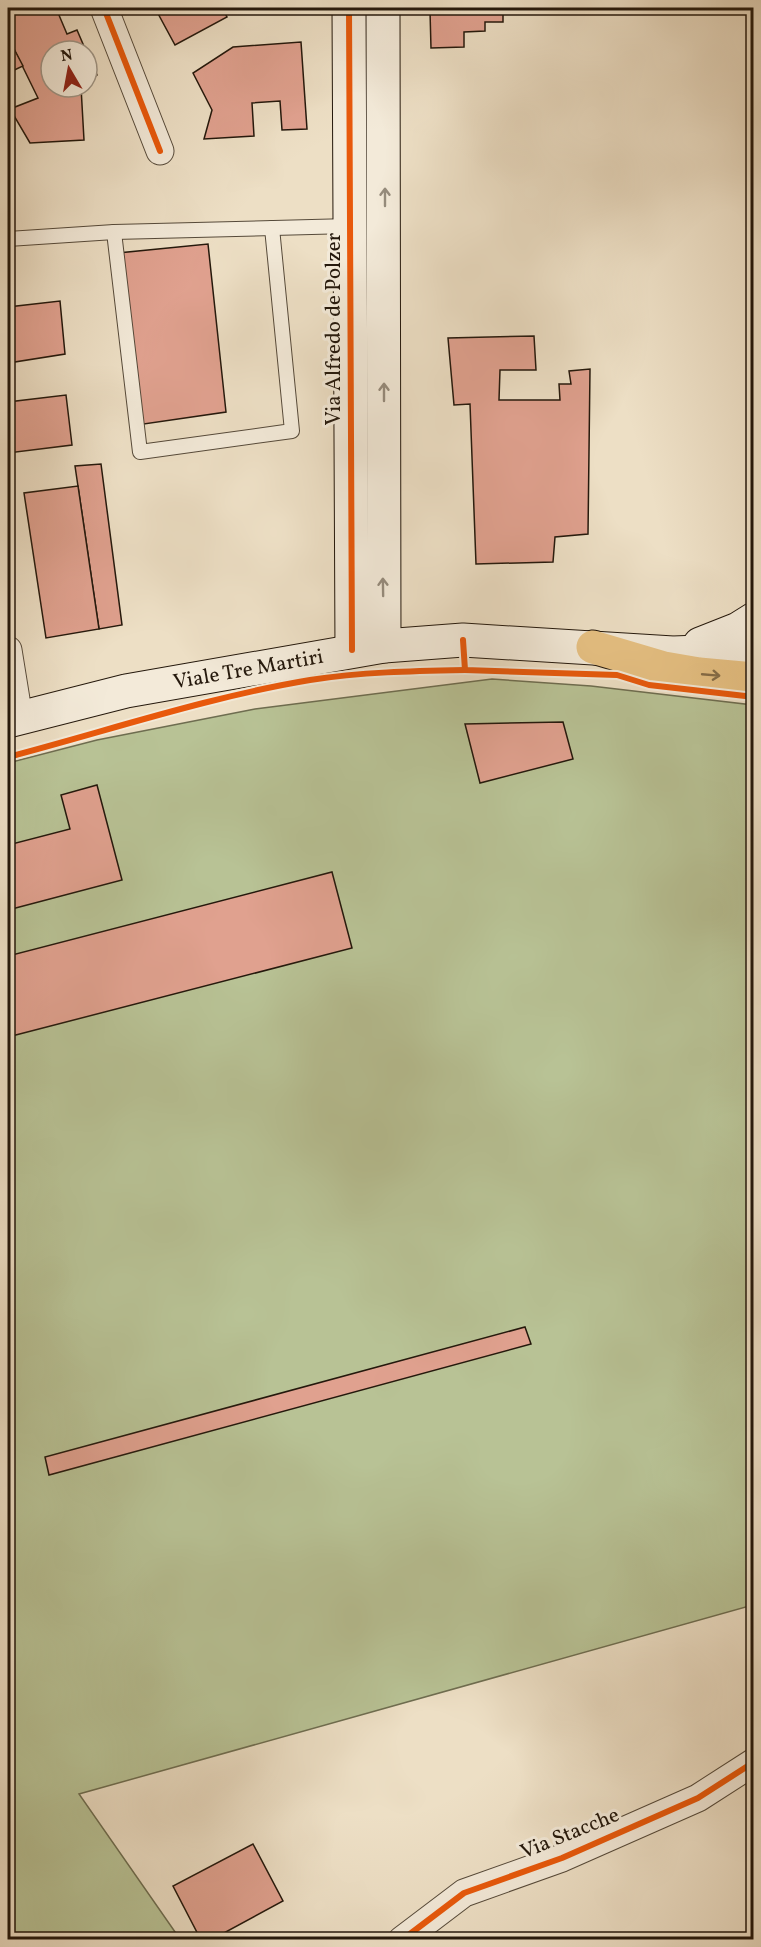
<svg xmlns="http://www.w3.org/2000/svg" width="761" height="1947" font-family="Vollkorn,serif">
  <style>
    .green { fill: #b8c295; stroke: #6e6d50; stroke-width: 1.5 }
    .building { fill: #e0a18f; stroke: #24180c; stroke-width: 1.5 }
    .lines { fill: none; stroke-linecap: round; stroke-linejoin: round }
    .lane-casing { stroke: #564a3a; stroke-width: 16 }
    .street-casing { stroke: #564a3a; stroke-width: 29 }
    .secondary-casing { stroke: #24180c; stroke-width: 35 }
    .primary-casing { stroke: #24180c; stroke-width: 35 }
    .lane { stroke: #f3ead9; stroke-width: 14 }
    .street { stroke: #f3ead9; stroke-width: 27 }
    .secondary { stroke: #f3ead9; stroke-width: 33 }
    .primary { stroke: #e6c082; stroke-width: 33 }
    .cycleway-casing { stroke: #f3ead9; stroke-width: 10 }
    .cycleway { stroke: #e8590c; stroke-width: 6 }
    .oneway { stroke: #968c7d }
    .oneway2 { stroke: #856c47 }
    .labels { text-anchor: middle; dominant-baseline: central; stroke-width: 6; stroke-linejoin: round; paint-order: stroke }
    .street-label { font-size: 21px; fill: #24180c; stroke: #f3ead9 }
  </style>
  <rect width="100%" height="100%" fill="#eddfc5"/>
  <filter id="stains"><feTurbulence type="fractalNoise" baseFrequency=".00333" numOctaves="4"/><feColorMatrix values="0 0 0 0 .2 0 0 0 0 .09 0 0 0 0 .02 0 0 0 .5 -.17"/></filter>
  <radialGradient id="worn" r=".72"><stop offset=".6" stop-color="#630" stop-opacity="0"/><stop offset="1" stop-color="#630" stop-opacity=".3"/></radialGradient>
  <polygon class="green" points="492,679 591,686 753,705 753,1605 79,1794 180,1939 8,1940 8,763 97,740 255,709"/>
  <g class="building">
    <polygon points="8,8 37,8 38,11 56,8 67,34 77,30 86,51 51,51 51,87 81,87 84,140 30,143 10,109 38,98 13,47 8,50"/>
    <polygon points="155,8 222,8 227,17 175,45"/>
    <polygon points="452,8 503,8 503,22 485,22 485,31 464,32 464,47 431,48 430,11 452,10"/>
    <polygon points="301,42 307,129 282,130 280,101 252,103 254,136 204,139 212,110 193,73 233,47"/>
    <polygon points="13,47 23,66 8,73 8,50"/>
    <polygon points="87,52 97,75 87,82"/>
    <polygon points="208,244 226,412 137,425 118,253"/>
    <polygon points="60,301 65,354 8,363 8,307"/>
    <polygon points="534,336 536,370 500,370 499,400 560,400 559,384 571,384 569,371 590,369 588,534 555,537 553,562 476,564 470,404 454,405 448,338"/>
    <polygon points="66,395 72,445 8,453 8,402"/>
    <polygon points="101,464 122,625 99,629 75,466"/>
    <polygon points="78,486 99,629 46,638 24,493"/>
    <polygon points="563,722 573,759 480,783 465,724"/>
    <polygon points="97,785 122,880 8,910 8,845 70,829 61,795"/>
    <polygon points="332,872 352,948 8,1037 8,956"/>
    <polygon points="525,1327 531,1344 49,1475 45,1457"/>
    <polygon points="253,1844 283,1901 211,1940 201,1940 173,1886"/>
  </g>
  <g class="lines">
    <g class="lane-casing">
      <g id="lane">
        <polyline points="114,232 140,452 292,431 272,228"/>
        <polyline points="8,239 114,232 350,226"/>
      </g>
    </g>
    <g class="street-casing">
      <g id="street">
        <polyline points="104,8 160,151"/>
        <polyline points="8,650 19,718"/>
        <polyline points="402,1940 464,1893 562,1858 698,1798 754,1762"/>
      </g>
    </g>
    <g class="secondary-casing">
      <g id="secondary">
        <polyline points="349,8 352,650"/>
        <polyline points="383,8 384,646"/>
        <polyline points="700,644 738,629 754,619"/>
        <path id="s1" d="M8 721 126 691 384 646 463 640 673 653 754 650"/>
      </g>
    </g>
    <g class="primary-casing">
      <polyline id="primary" points="593,647 664,668 699,674 754,679"/>
    </g>
    <use href="#lane" class="lane"/>
    <use href="#street" class="street"/>
    <use href="#secondary" class="secondary"/>
    <use href="#primary" class="primary"/>
    <g class="cycleway-casing">
      <g id="cycleway">
        <polyline points="104,8 160,151"/>
        <polyline points="349,8 352,650"/>
        <polyline points="463,640 465,670 617,675 649,685 754,697"/>
        <path d="M8 757C107 731 208 697 310 680 361 672 413 671 465 670"/>
        <polyline points="402,1940 464,1893 562,1858 698,1798 754,1762"/>
      </g>
    </g>
    <use href="#cycleway" class="cycleway"/>
  </g>
  <defs><path id="oneway-shaft" d="M-6 0H5M1.5-3L5.5 0L1.5 3" fill="none" stroke-width="1.6" stroke-linecap="round" stroke-linejoin="round" transform="scale(1.5)"/></defs>
  <g class="oneway">
    <use href="#oneway-shaft" transform="translate(385 197) rotate(-90)"/>
    <use href="#oneway-shaft" transform="translate(384 392) rotate(-90)"/>
    <use href="#oneway-shaft" transform="translate(383 587) rotate(-91)"/>
  </g>
  <use class="oneway2" href="#oneway-shaft" transform="translate(711 675) rotate(5)"/>
  <g class="labels">
    <g class="street-label">
      <text transform="translate(334 329) rotate(-90)">Via Alfredo de Polzer</text>
      <text stroke="none"><textPath href="#s1" startOffset="246">Viale Tre Martiri</textPath></text>
      <text transform="translate(570 1834) rotate(-22)">Via Stacche</text>
    </g>
  </g>
  <rect width="761" height="1947" fill="none" stroke="#eddfc5" stroke-width="30"/>
  <rect x="9" y="9" width="743" height="1929" fill="none" stroke="#24180c" stroke-width="3"/>
  <rect x="15" y="15" width="731" height="1917" fill="none" stroke="#24180c" stroke-width="1.5"/>
  <g transform="translate(69 69) rotate(350)"><circle r="28" fill="#f3ead9" stroke="#a09687" stroke-width="1.5"/>
  <path d="M0-4.5L10 22L0 15L-10 22Z" fill="#8f2418"/>
  <text y="-9" font-size="16" font-weight="bold" text-anchor="middle" fill="#24180c">N</text>
  </g>
  <rect width="100%" height="100%" filter="url(#stains)"/>
  <rect width="100%" height="100%" fill="url(#worn)"/>
</svg>
